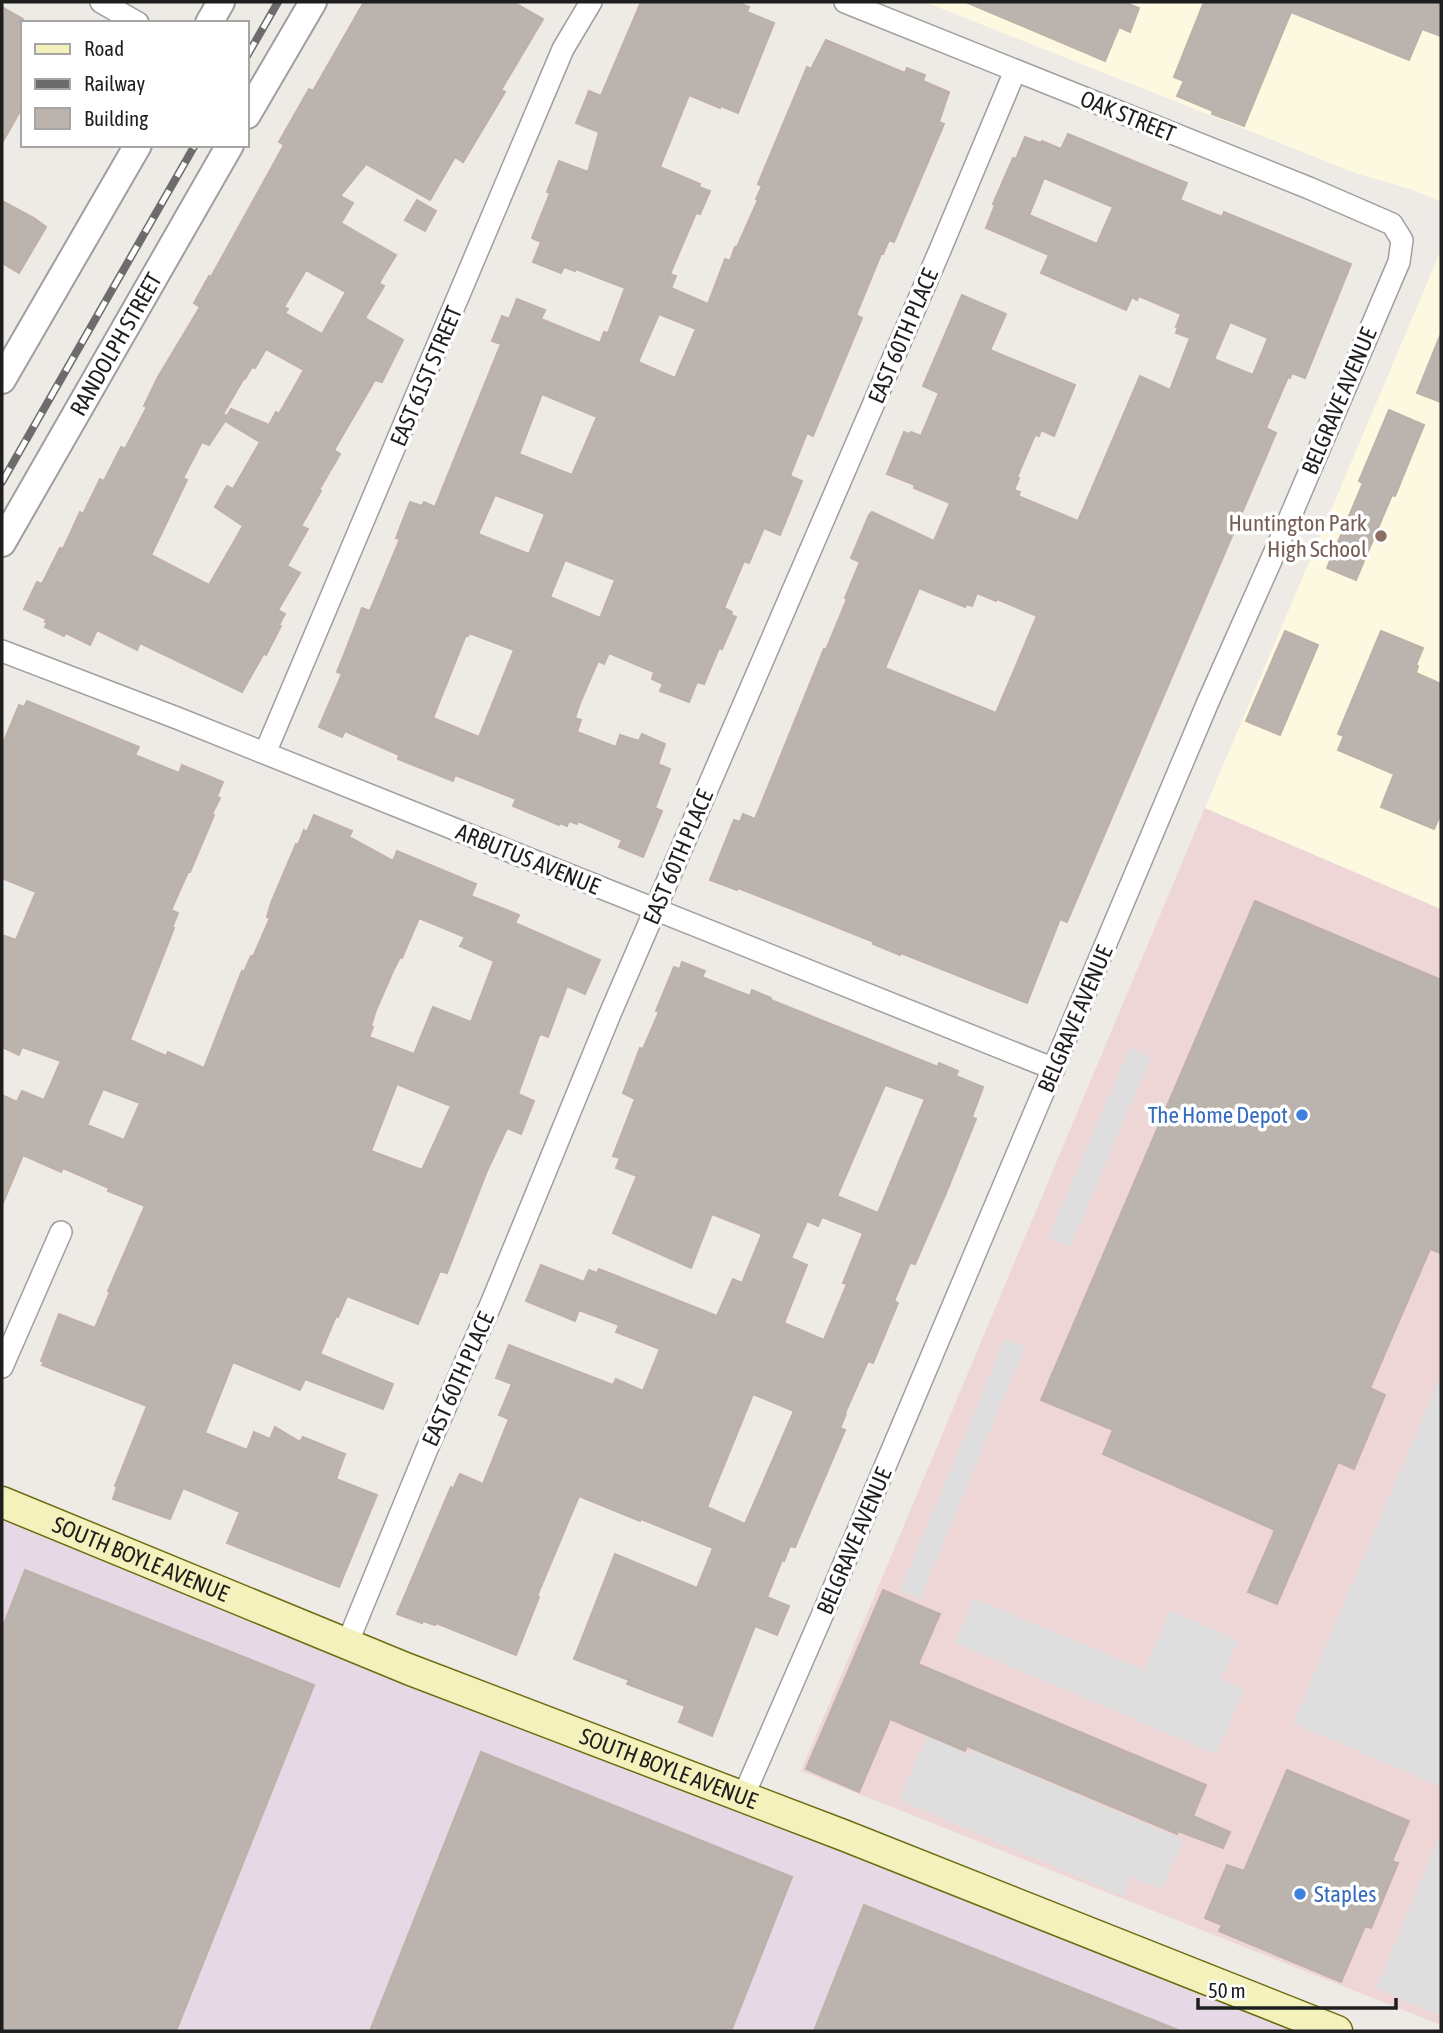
<svg xmlns="http://www.w3.org/2000/svg" width="1443" height="2033" font-family="'Asap Condensed',sans-serif">
  <style>
    .commercial { fill: #eed6d7 }
    .industrial { fill: #e7d8e6 }
    .education { fill: #fcf9e0 }
    .parking { fill: #dedede }
    .building { fill: #bbb3ae; stroke: #bfb0a9; stroke-width: 2; fill-rule: evenodd }
    .lines { fill: none; stroke-linecap: round; stroke-linejoin: round }
    .minor-casing { stroke: #9f9f9f; stroke-width: 24 }
    .tertiary-casing { stroke: #9f9f9f; stroke-width: 30 }
    .secondary-casing { stroke: #6d6c0e; stroke-width: 33 }
    .minor { stroke: #fff; stroke-width: 21 }
    .tertiary { stroke: #fff; stroke-width: 26 }
    .secondary { stroke: #f4f1bd; stroke-width: 30 }
    .rail-casing { stroke: #6c6c6c; stroke-width: 8 }
    .rail { stroke: #fff; stroke-width: 5; stroke-dasharray: 16; stroke-linecap: butt }
    .education-dot { fill: #8d6e63; stroke: #fff; stroke-width: 2.5 }
    .shop-dot { fill: #3f7fe0; stroke: #fff; stroke-width: 2.5 }
    .labels { text-anchor: middle; dominant-baseline: central; stroke-width: 7; stroke-linejoin: round; paint-order: stroke }
    .street-label { font-size: 23px; fill: #1e1e1e; stroke: #fff }
    .education-label { font-size: 23px; fill: #785e54; stroke: #fff; text-anchor: end }
    .shop-label { font-size: 23px; fill: #366cbe; stroke: #fff; text-anchor: end }
  </style>
  <rect width="100%" height="100%" fill="#eeeae5"/>
  <polygon class="commercial" points="1205,808 1441,909 1441,2025 801,1771"/>
  <polygon class="industrial" points="2,1503 1322,2031 2,2031"/>
  <g class="education">
    <polygon points="925,2 1441,2 1441,202 1410,189 1358,174"/>
    <polygon points="1441,250 1441,909 1205,808"/>
  </g>
  <g class="parking">
    <polygon points="1130,1047 1151,1057 1070,1247 1048,1238"/>
    <polygon points="1005,1339 1025,1347 920,1599 900,1591"/>
    <polygon points="1441,1375 1441,1787 1293,1723"/>
    <polygon points="974,1598 1144,1670 1170,1611 1238,1640 1221,1679 1244,1689 1216,1754 955,1643"/>
    <polygon points="927,1736 971,1755 973,1750 1183,1840 1162,1890 1131,1877 1123,1896 899,1800"/>
    <polygon points="1441,1833 1441,2016 1376,1988"/>
  </g>
  <g class="building">
    <path d="M364 2H513L543 19 501 90 505 92 463 162 455 157 430 200 366 164 340 196 353 203 341 223 396 255 379 283 384 286 365 318 403 340 382 382 375 380 334 450 340 454 319 490 321 491 301 526 308 529 287 566 300 573 278 610 285 614 279 625 281 626 266 655 264 653 242 692 140 643 137 650 97 630 90 645 66 633 64 636 45 627 47 623 45 622 46 619 24 609 37 582 42 584 60 548 63 549 80 512 83 514 100 479 104 481 121 447 125 449 147 407 144 406 158 377 200 307 194 303 209 276 211 277 284 145 279 142 309 89 313 91ZM306 270 346 292 322 334 285 313 288 309 284 307ZM266 349 304 370 279 414 276 412 269 425 231 409 227 416 223 414 244 378 245 379 252 367 255 368ZM225 421 260 442 233 489 227 486 215 507 243 526 209 585 151 555 187 480 183 478 202 442 209 445Z"/>
    <path d="M641 2H737L749 7 747 12 774 23 738 113 721 106 720 108 689 95 660 167 700 184 699 187 710 191 700 214 696 213 670 274 676 276 671 288 708 304 725 259 730 261 735 247H737L758 200 756 199 762 186 758 184 807 67 811 69 826 40 905 73 907 68 925 75 923 81 949 92 939 122 944 124 894 242 889 240 883 254H881L856 315 862 318 813 436 807 433 790 476 802 481 780 535 764 528 749 563 744 561 724 608 732 612 731 615 736 617 722 649 719 648 704 684 697 682 689 702 660 691 663 684 652 679 654 672 609 653 604 664 598 661 580 703 575 718 581 720 577 732 616 747 620 735 639 741 642 734 665 744 658 764 670 769 655 808 662 811 643 857 619 847 622 840 578 821 577 824 569 821 567 826 560 823 559 825 513 806 516 799 455 775 453 781 398 759 399 755 345 731 342 737 319 727 342 674 337 672 347 647 362 608 370 611 400 539 396 538 410 502 422 506 424 502 435 507 501 344 492 341 502 316 509 319 517 299 545 310 541 319 600 343 604 332 608 333 625 288 576 269 575 271 564 267 561 273 533 262 541 242 532 238 550 193 547 192 559 161 588 172 599 132 576 123 589 91 601 96ZM659 314 696 329 675 378 638 362ZM542 394 597 417 572 475 519 454ZM495 495 545 514 529 554 478 534ZM565 560 615 580 600 618 550 597ZM469 633 514 650 479 737 433 718 466 635 468 636Z"/>
    <polygon points="966,2 1124,2 1139,8 1130,32 1119,27 1105,61"/>
    <polygon points="1204,2 1441,2 1441,36 1422,29 1409,60 1291,12 1244,126 1212,114 1213,111 1177,96 1184,81 1174,77"/>
    <polygon points="2,7 23,19 23,106 2,143"/>
    <path d="M1068 134 1187 183 1180 200 1222 217 1224 212 1351 264 1305 378 1292 373 1290 378 1288 377 1266 428 1276 433 1067 922 1060 919 1027 1003 901 953 900 955 873 944 874 942 794 910 738 888 737 890 710 880 734 820 740 822 743 814 755 819 824 649 826 650 847 599 845 598 860 562 851 558 869 515 872 512 934 541 950 503 914 488 915 485 887 474 904 432 910 434 911 432 921 436 939 393 923 386 962 295 1006 314 990 350 1075 385 1054 436 1041 430 1039 436 1035 435 1017 477 1019 478 1014 490 1020 492 1018 496 1078 521 1140 376 1170 390 1190 338 1176 333 1178 327H1176L1181 314 1139 296 1137 300 1132 297 1126 310 1041 273 1049 255 986 228 995 205 993 204 1013 158 1016 159 1025 137 1041 143 1042 141 1061 149ZM1044 178 1113 207 1097 244 1029 215ZM1230 322 1268 338 1253 375 1214 359ZM919 588 965 607 966 604 972 606 977 593 996 601 997 599 1037 616 996 713 885 668Z"/>
    <polygon points="417,200 436,211 425,231 405,220"/>
    <polygon points="2,201 34,218 46,227 19,273 2,263"/>
    <polygon points="1440,336 1441,336 1441,402 1417,393"/>
    <polygon points="1389,410 1424,425 1395,496 1392,495 1356,580 1327,568 1363,483 1359,481"/>
    <polygon points="1285,631 1318,645 1280,735 1246,721"/>
    <polygon points="1381,631 1423,648 1416,665 1418,666 1416,673 1441,684 1441,813 1434,829 1381,807 1394,774 1338,750 1344,736 1338,734"/>
    <path d="M27 701 139 747 135 755 179 773 182 765 223 782 217 796 220 798 212 814 214 815 190 872H188L171 910 178 913 172 928H174L130 1040 166 1056 168 1052 204 1068 242 971 244 972 251 956 253 957 270 918 267 917 271 903 296 844 298 845 304 830 307 832 314 815 352 831 349 837 393 861 397 851 476 884 471 896 519 915 515 923 600 960 585 994 567 986 548 1037 541 1034 539 1036 518 1094 534 1101 521 1134 507 1128 487 1171 447 1273 440 1271 418 1324 347 1296 338 1317 336 1316 320 1354 393 1384 383 1409 305 1379 300 1390 233 1362 205 1433 247 1450 254 1432 270 1439 275 1427 300 1442 303 1437 345 1454 336 1479 377 1495 339 1587 227 1543 240 1512 183 1488 170 1519 113 1499 117 1487 115 1486 147 1406 42 1365 44 1362 41 1361 59 1314 95 1328 110 1292 108 1291 145 1206 108 1191 109 1188 63 1168 61 1172 23 1155 2 1205V1095L17 1102 22 1091 44 1100 61 1061 22 1047 19 1055 2 1047V935L16 940 36 892 2 878V746L19 705 24 707ZM419 918 465 937 460 946 494 961 471 1022 433 1007 414 1054 369 1037 373 1027 371 1026 376 1010 393 971 400 957 402 958ZM397 1084 451 1106 422 1170 371 1151ZM103 1089 140 1103 124 1140 87 1125Z"/>
    <polygon points="1255,901 1441,980 1441,1253 1430,1249 1370,1388 1385,1395 1354,1469 1338,1462 1277,1604 1248,1592 1275,1530 1103,1454 1113,1430 1041,1400"/>
    <path d="M682 962 705 971 702 977 750 996 752 990 771 998V1000L938 1067 939 1063 958 1071 956 1076 983 1087 972 1117 976 1119 946 1193 915 1264 910 1263 894 1301 898 1303 873 1363 868 1361 845 1413 846 1414 840 1428 845 1430 795 1547 790 1546 784 1561 782 1560 767 1597 789 1606 777 1635 755 1626 712 1736 679 1722 685 1706 627 1684 629 1680 574 1659 615 1554 697 1588 713 1548 641 1519 640 1521 579 1496 537 1596 539 1597 516 1655 436 1623 435 1625 423 1621 422 1623 397 1614 451 1487 453 1489 460 1474 483 1484 509 1419 499 1415 512 1384 496 1378 509 1345 613 1385 616 1379 643 1391 660 1349 616 1332 619 1325 579 1310 575 1321 526 1301 541 1265 584 1282 589 1270 597 1273 599 1269 717 1316 733 1279 742 1283 762 1234 712 1214 691 1268 613 1233 637 1176 616 1168 620 1158 613 1156 635 1099 623 1093 640 1048 643 1049 659 1012 656 1011 674 967 680 969ZM885 1085 925 1099 878 1213 837 1196ZM822 1217 863 1233 843 1283 847 1284 824 1340 784 1323 807 1265 791 1258 807 1221 818 1226ZM753 1394 794 1411 745 1524 707 1507Z"/>
    <polygon points="25,1570 314,1685 176,2031 2,2031 2,1629"/>
    <polygon points="883,1590 940,1614 918,1664 1206,1785 1193,1816 1230,1832 1223,1848 1178,1831 1177,1834 967,1746 965,1751 890,1719 859,1792 806,1769"/>
    <polygon points="481,1752 792,1877 731,2031 370,2031"/>
    <polygon points="1287,1770 1409,1821 1392,1861 1398,1863 1371,1928 1365,1926 1341,1982 1219,1931 1222,1925 1205,1918 1227,1865 1244,1871"/>
    <polygon points="864,1905 1178,2030 1178,2031 814,2031"/>
  </g>
  <g class="lines">
    <g class="minor-casing">
      <g id="minor">
        <polyline points="101,2 138,23"/>
        <polyline points="2,651 177,718 1054,1069"/>
        <polyline points="265,753 563,49 591,2"/>
        <polyline points="2,1367 61,1232"/>
        <polyline points="347,1644 427,1449 491,1304 610,1014 940,250 1015,71"/>
        <polyline points="743,1797 824,1611 1208,702 1285,529 1399,262 1402,240 1392,224 1309,188 845,2"/>
      </g>
    </g>
    <g class="tertiary-casing">
      <g id="tertiary">
        <polyline points="209,23 221,2"/>
        <polyline points="247,115 313,2"/>
        <polyline points="2,380 138,145"/>
        <path id="s1" d="M2 543 230 145"/>
      </g>
    </g>
    <g class="secondary-casing">
      <g id="secondary">
        <path id="s2" d="M2 1502 408 1669 843 1835 1337 2031"/>
      </g>
    </g>
    <use href="#minor" class="minor"/>
    <use href="#tertiary" class="tertiary"/>
    <use href="#secondary" class="secondary"/>
    <g class="rail-casing">
      <g id="rail">
        <polyline points="247,56 278,2"/>
        <polyline points="2,482 195,145"/>
      </g>
    </g>
    <use href="#rail" class="rail"/>
  </g>
  <circle class="education-dot" cx="1381" cy="536" r="7"/>
  <g class="shop-dot">
    <circle cx="1302" cy="1115" r="7"/>
    <circle cx="1300" cy="1894" r="7"/>
  </g>
  <g class="labels">
    <g class="street-label">
      <text transform="translate(1128 116) rotate(22)">OAK STREET</text>
      <text transform="translate(903 336) rotate(-67)">EAST 60TH PLACE</text>
      <text stroke="none"><textPath href="#s1" startOffset="229">RANDOLPH STREET</textPath></text>
      <text transform="translate(426 376) rotate(-67)">EAST 61ST STREET</text>
      <text transform="translate(1339 401) rotate(-67)">BELGRAVE AVENUE</text>
      <text transform="translate(678 857) rotate(-67)">EAST 60TH PLACE</text>
      <text transform="translate(528 859) rotate(22)">ARBUTUS AVENUE</text>
      <text transform="translate(1075 1019) rotate(-67)">BELGRAVE AVENUE</text>
      <text transform="translate(458 1379) rotate(-66)">EAST 60TH PLACE</text>
      <text transform="translate(854 1541) rotate(-67)">BELGRAVE AVENUE</text>
      <text stroke="none"><textPath href="#s2" startOffset="150">SOUTH BOYLE AVENUE</textPath></text>
      <text stroke="none"><textPath href="#s2" startOffset="718">SOUTH BOYLE AVENUE</textPath></text>
    </g>
    <g class="education-label">
      <text x="1367" y="523">Huntington Park<tspan x="1367" dy="26">High School</tspan></text>
    </g>
    <g class="shop-label">
      <text x="1288" y="1115">The Home Depot</text>
      <text x="1314" y="1894" text-anchor="start">Staples</text>
    </g>
  </g>
  <rect width="1443" height="2033" fill="none" stroke="#1e1e1e" stroke-width="7"/>
  <rect x="21" y="21" width="228" height="126" fill="#ffffff" stroke="#a5a5a5" stroke-width="2"/>
  <rect x="35" y="44" width="35" height="10" fill="#f4f1bd" stroke="#a5a5a5" stroke-width="2"/>
  <text x="84" y="56" font-size="21" fill="#1e1e1e">Road</text>
  <rect x="35" y="79" width="35" height="10" fill="#6c6c6c" stroke="#a5a5a5" stroke-width="2"/>
  <text x="84" y="91" font-size="21" fill="#1e1e1e">Railway</text>
  <rect x="35" y="108" width="35" height="21" fill="#bbb3ae" stroke="#a5a5a5" stroke-width="2"/>
  <text x="84" y="126" font-size="21" fill="#1e1e1e">Building</text>
  <path d="M1198 1998v10h198v-10" fill="none" stroke="#1e1e1e" stroke-width="3.5"/>
  <text x="1208" y="1998" font-size="21" fill="#1e1e1e" stroke="#ffffff" stroke-width="5" paint-order="stroke">50 m</text>
</svg>
